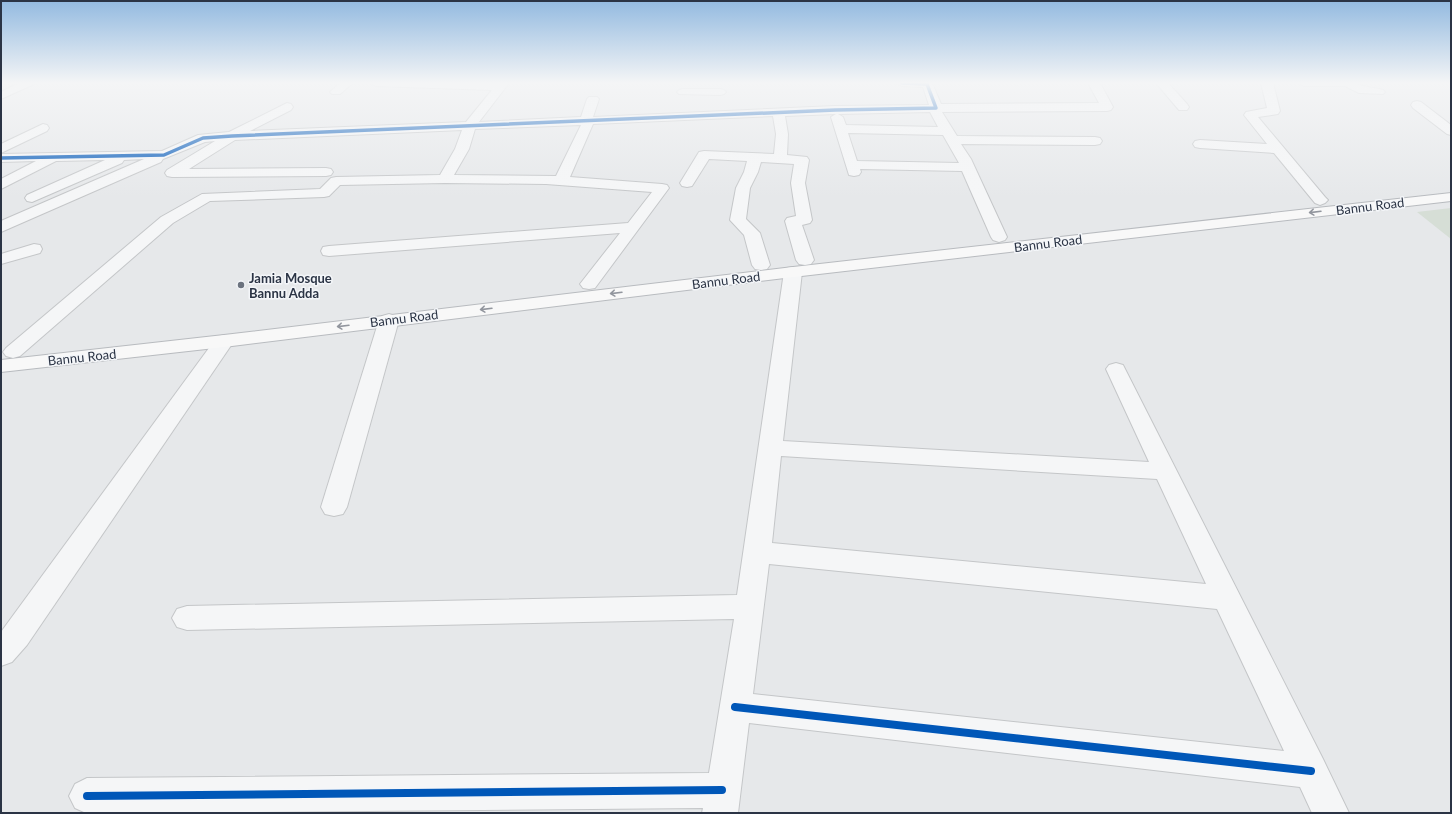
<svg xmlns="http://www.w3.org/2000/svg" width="1452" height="814" font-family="Lato,sans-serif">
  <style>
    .green { fill: #d6ded6 }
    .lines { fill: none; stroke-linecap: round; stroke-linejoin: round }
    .minor-casing { stroke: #c4c6c8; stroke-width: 2 }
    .trunk-casing { stroke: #b8bbbf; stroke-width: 2 }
    .minor { fill: #f5f6f7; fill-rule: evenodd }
    .trunk { fill: #f8f8f8; fill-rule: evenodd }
    .cycleway-far1-casing { stroke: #f4f6f9; stroke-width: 5 }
    .cycleway-casing { stroke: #f4f6f9; stroke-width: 11 }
    .cycleway-far1 { stroke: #0057b8; stroke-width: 3.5 }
    .cycleway { stroke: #0057b8; stroke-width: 8 }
    .oneway { stroke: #92969e }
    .poi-dot { fill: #6c737f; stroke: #f4f6f9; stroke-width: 1.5 }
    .labels { text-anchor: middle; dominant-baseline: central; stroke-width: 3; stroke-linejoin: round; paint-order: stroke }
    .street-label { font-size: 13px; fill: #2b3445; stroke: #f4f6f9 }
    .poi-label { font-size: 13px; font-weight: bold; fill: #2b3445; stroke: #f4f6f9; text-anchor: start }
  </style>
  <rect width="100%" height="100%" fill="#e6e8ea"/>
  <polygon class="green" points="1451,208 1451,239 1417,212"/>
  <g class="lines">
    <g class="minor-casing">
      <g id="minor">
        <polygon points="19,83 34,83 32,85 1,99 1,92"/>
        <polygon points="340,83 353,83 340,94 332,94 330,92"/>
        <path d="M370 83H509L479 122 581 117 587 99 589 97H597L599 99 593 117 835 106 929 105 923 87 902 86 896 83H932L941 104 1099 103 1088 83H1100L1113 107 1111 110 1107 111 942 112 957 136 1095 137 1100 138 1102 141 1100 144 1095 145 961 144 971 159 1007 237 1005 240 999 242 993 240 991 237 962 171 860 169 861 172 859 175 854 176 849 175 831 117 836 114 785 116 788 134 787 155 807 157 809 160 805 183 812 220 810 223 802 225 814 260 811 264 805 265 799 264 796 260 785 221 787 218 796 216 791 183 794 164 761 162 758 172 750 188 746 219 760 233 770 265 767 269 761 270 755 269 752 265 744 235 730 220 736 188 744 172 747 161 709 159 692 186 687 187 682 186 680 183 699 152 704 151 774 154 776 134 773 116 593 124 570 177 662 184 667 185 669 188 595 288 589 289 583 288 580 284 620 233 329 256 323 255 321 251 323 247 329 246 628 223 652 192 546 184 445 183 340 185 329 196 324 197 210 201 173 223 20 356 13 358 6 356 3 352 6 348 161 217 202 194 320 189 331 178 336 177 440 175 455 149 462 130 235 140 189 169 326 168 331 169 333 172 331 175 326 176 172 177 167 176 165 173 167 170 215 141 205 142 163 159 161 162 1 232V221L144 159 124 160 122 163 32 202 27 201 25 198 27 195 105 160 56 161 1 189V179L36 161 1 162V154L162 151 198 135 229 132 287 103 291 104 293 107 291 110 250 131 466 122 492 90 376 86ZM930 112 938 127 846 125 843 117 838 114ZM581 125 556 176 454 175 469 149 475 129ZM848 133 943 135 959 163 857 161Z"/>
        <polygon points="1156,83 1168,83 1187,104 1189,107 1187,110 1179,110"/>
        <polygon points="1261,83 1273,83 1280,111 1278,114 1258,117 1325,197 1328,200 1325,203 1320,205 1315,203 1274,153 1200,148 1195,147 1193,144 1195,141 1200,140 1267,144 1244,115 1246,112 1267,108"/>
        <path d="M1298 83H1356C1364 88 1373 87 1383 90L1385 92 1383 94 1359 93 1345 86H1304Z"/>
        <polygon points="683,89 720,89 724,90 726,92 724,94 720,95 679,94 677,92 679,90"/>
        <polygon points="1417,101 1421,102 1451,125 1451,135 1447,134 1413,108 1411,105 1413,102"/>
        <polygon points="43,124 47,125 49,128 47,131 1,153 1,144"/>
        <polygon points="34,244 40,245 42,249 40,253 1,264 1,254"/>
        <path d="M793 267 799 268 802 272 783 441 1149 462 1106 369 1109 365 1116 363 1123 365 1323 759 1349 813H1312L1300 787 749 723 738 813H702L703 808 146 813H86L75 808 69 796 75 784 87 778 709 773 734 619 187 630 177 627 172 618 177 609 187 606 737 595 784 272 787 268ZM781 456 1157 479 1206 584 772 543ZM769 564 1217 609 1284 751 753 694Z"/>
        <polygon points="389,314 396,316 399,320 347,507 343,514 334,516 325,514 321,507 379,320 382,316"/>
        <polygon points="224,335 231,337 234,341 27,645 12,662 1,666 1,632 217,337"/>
      </g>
    </g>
    <g class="trunk-casing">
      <polygon id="trunk" points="1451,193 1451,201 793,277 224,347 1,372 1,360 224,335 793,267"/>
    </g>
    <use href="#minor" class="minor"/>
    <use href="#trunk" class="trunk"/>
    <g class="cycleway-far1-casing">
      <polyline id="cycleway-far1" points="1,158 164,155 203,138 232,136 835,110 936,108 927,84 902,83"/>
    </g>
    <g class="cycleway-casing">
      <g id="cycleway">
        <polyline points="735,707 1311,771"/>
        <polyline points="87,796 722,790"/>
      </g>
    </g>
    <use href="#cycleway-far1" class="cycleway-far1"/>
    <use href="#cycleway" class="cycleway"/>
  </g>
  <defs><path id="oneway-shaft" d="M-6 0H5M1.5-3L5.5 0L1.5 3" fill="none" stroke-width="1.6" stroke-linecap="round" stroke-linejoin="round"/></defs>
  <g class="oneway">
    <use href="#oneway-shaft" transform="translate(1315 212) rotate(173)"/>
    <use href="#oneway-shaft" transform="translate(616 293) rotate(173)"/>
    <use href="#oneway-shaft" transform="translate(486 309) rotate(173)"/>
    <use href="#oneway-shaft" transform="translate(343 326) rotate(173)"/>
  </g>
  <linearGradient id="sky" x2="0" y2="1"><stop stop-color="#93bae0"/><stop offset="0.42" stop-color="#f4f5f6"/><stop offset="1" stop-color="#f4f5f6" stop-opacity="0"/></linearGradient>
  <rect width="1452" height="197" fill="url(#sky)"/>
  <circle class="poi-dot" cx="241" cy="285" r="4"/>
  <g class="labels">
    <g class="street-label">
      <text transform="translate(1370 206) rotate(-7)">Bannu Road</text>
      <text transform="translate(1048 243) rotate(-7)">Bannu Road</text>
      <text transform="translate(726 280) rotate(-7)">Bannu Road</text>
      <text transform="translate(404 318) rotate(-7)">Bannu Road</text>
      <text transform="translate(82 357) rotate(-6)">Bannu Road</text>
    </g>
    <g class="poi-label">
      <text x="249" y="278">Jamia Mosque<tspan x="249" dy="15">Bannu Adda</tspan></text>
    </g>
  </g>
  <rect width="1452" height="814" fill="none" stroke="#2b3445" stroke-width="4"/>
</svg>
